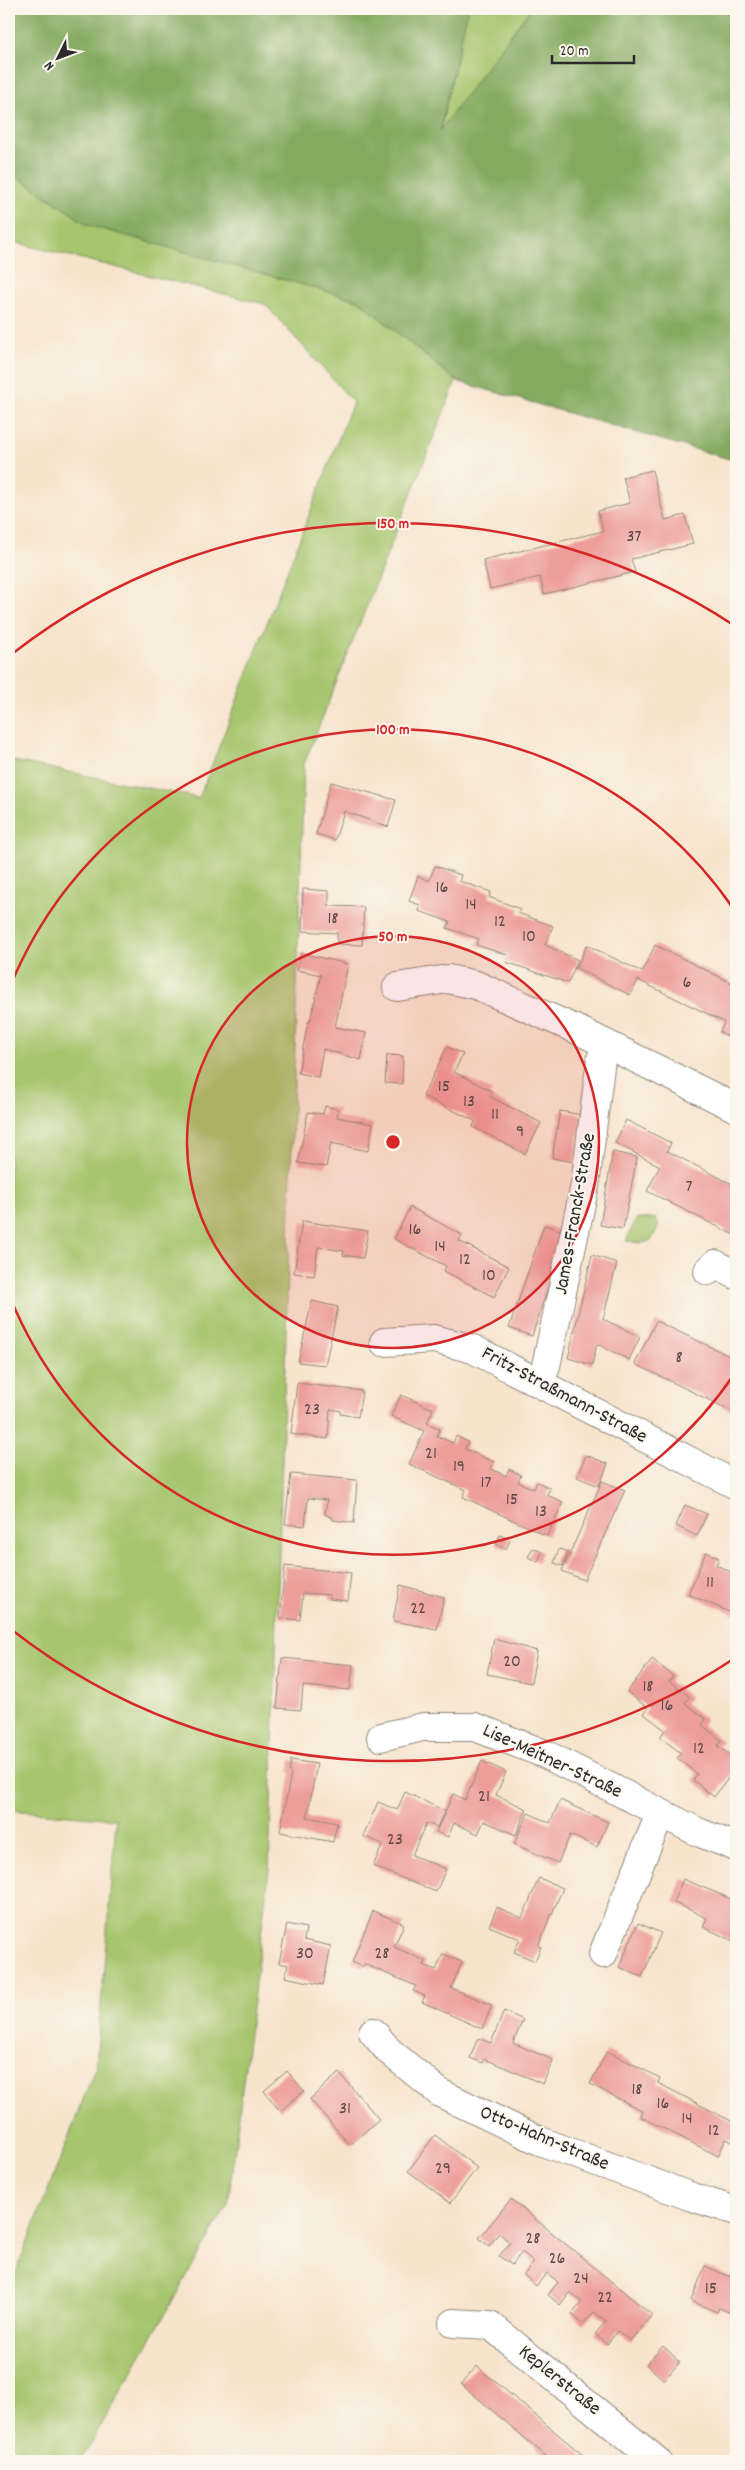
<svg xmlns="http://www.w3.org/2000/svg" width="745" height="2470" font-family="Dekko,sans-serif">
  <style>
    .green { fill: #a6c56d; stroke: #68784c }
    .forest { fill: #84aa60; stroke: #586a46 }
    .building { fill: #ed9e9b }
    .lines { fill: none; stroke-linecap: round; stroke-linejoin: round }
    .minor-casing { stroke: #91887c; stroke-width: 30 }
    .minor { stroke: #fff; stroke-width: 28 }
    .ring { fill: none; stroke: #d62828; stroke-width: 2.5 }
    .labels { text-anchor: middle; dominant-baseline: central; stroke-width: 4; stroke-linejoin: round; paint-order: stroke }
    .number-label { font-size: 18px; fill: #5c4847 }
    .street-label { font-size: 20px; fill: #2b2b2b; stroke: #fbf7ec }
    .centre { fill: #d62828; stroke: #fbf7ec; stroke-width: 2.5 }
    .ring-label { font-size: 15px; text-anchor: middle; font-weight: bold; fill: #d62828; stroke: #fbf7ec; stroke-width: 4; stroke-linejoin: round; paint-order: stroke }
  </style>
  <rect width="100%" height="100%" fill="#fbf7ec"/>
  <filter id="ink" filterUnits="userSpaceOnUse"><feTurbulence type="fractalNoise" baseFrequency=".02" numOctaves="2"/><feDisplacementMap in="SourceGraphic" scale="10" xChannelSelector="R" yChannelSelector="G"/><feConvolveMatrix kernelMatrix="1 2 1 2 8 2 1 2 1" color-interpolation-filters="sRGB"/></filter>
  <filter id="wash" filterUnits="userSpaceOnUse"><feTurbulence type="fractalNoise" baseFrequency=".0096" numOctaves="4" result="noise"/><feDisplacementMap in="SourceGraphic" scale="20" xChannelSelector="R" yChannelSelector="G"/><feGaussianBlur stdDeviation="1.12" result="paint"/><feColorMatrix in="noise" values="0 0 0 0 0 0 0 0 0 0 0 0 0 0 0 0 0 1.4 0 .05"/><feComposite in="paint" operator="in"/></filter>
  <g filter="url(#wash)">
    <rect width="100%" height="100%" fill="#f7e4cd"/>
    <g class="green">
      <polygon points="468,9 530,9 440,132"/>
      <polygon points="9,171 88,225 358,300 456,381 304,764 269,1870 228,2204 81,2461 9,2461 9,2291 96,2066 116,1819 9,1810 9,760 199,798 353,402 265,304 9,241"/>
      <polygon points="655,1218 659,1226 651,1241 641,1243 626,1241 636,1219"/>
    </g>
    <polygon class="forest" points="9,9 468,9 440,130 530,9 736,9 736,461 456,381 358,300 88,225 9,171"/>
    <g id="blocks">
      <g class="building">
        <polygon points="652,470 665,520 685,515 693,544 631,559 635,572 544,594 540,577 490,589 483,560 603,531 598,511 630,503 623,477"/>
        <polygon points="331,782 396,800 388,827 344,811 335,840 316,834"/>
        <polygon points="435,866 461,875 459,881 491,892 489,897 520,909 518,913 553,926 545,945 578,960 568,983 506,962 508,955 476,945 479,939 447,928 450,922 419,911 420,905 409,901 418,876 429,881"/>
        <polygon points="303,889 329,891 329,906 364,907 362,945 337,944 337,933 302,931"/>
        <polygon points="587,945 642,972 655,945 736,985 736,1040 720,1032 724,1022 638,980 630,995 576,968"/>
        <polygon points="301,953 348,964 335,1027 366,1033 361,1060 323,1049 318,1077 298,1073 308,1022 310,1022 321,975 297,970"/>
        <polygon points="447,1047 463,1054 454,1072 492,1091 489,1096 541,1123 525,1154 473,1127 475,1121 423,1096"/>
        <polygon points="387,1055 403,1056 402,1084 385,1083"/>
        <polygon points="325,1106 338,1109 337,1117 373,1124 368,1151 331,1143 326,1167 298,1163 308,1112 323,1114"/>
        <polygon points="560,1111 582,1115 574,1162 552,1158"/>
        <polygon points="626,1120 671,1143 667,1151 736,1186 736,1236 647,1191 660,1166 615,1143"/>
        <polygon points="613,1152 637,1157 623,1229 600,1225"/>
        <polygon points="410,1207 462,1235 459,1241 509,1267 494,1297 444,1271 446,1266 394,1239"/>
        <polygon points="302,1221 368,1231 363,1258 343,1255 344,1251 318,1247 314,1276 294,1273"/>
        <polygon points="544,1225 566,1232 532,1336 509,1328"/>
        <polygon points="592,1255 617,1263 603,1319 640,1337 629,1360 597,1344 592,1365 568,1358"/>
        <polygon points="312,1301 338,1307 325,1365 298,1362"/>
        <polygon points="656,1321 736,1359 736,1413 635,1364"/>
        <polygon points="297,1383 362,1391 358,1417 340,1414 341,1411 330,1409 328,1439 291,1434"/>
        <polygon points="401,1395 433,1409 427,1423 440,1429 437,1436 453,1443 456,1436 468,1442 465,1449 494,1462 491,1469 506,1476 509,1469 521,1475 518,1482 534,1489 537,1482 550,1488 547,1495 563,1502 547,1536 463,1497 466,1490 409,1464 424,1431 391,1416"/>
        <polygon points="586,1455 608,1464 599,1486 577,1477"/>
        <polygon points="291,1474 357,1480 354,1523 333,1520 333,1518 325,1514 327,1500 308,1498 305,1526 285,1524"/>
        <polygon points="602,1481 625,1490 584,1580 562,1571"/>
        <polygon points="685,1505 707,1514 697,1536 676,1526"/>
        <polygon points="500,1535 510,1540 506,1549 496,1544"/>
        <polygon points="533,1548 542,1552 538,1562 528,1557"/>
        <polygon points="559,1549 568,1552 563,1566 554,1563"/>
        <polygon points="706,1552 719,1558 716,1565 731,1572 736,1565 736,1615 688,1594"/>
        <polygon points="285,1566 351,1573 348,1601 330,1599 330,1595 303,1593 300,1620 280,1618"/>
        <polygon points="400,1585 444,1597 437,1629 393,1621"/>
        <polygon points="494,1639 537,1651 531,1683 487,1674"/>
        <polygon points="282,1658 353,1665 350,1690 303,1686 301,1710 277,1708"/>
        <polygon points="652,1659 673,1676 669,1681 690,1697 685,1703 706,1719 702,1725 722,1741 718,1746 736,1759 736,1768 714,1797 693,1780 697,1774 677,1758 681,1753 660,1737 665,1730 644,1714 648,1708 627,1692"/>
        <polygon points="291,1760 317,1764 307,1817 337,1823 333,1842 280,1832 291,1773 289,1772"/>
        <polygon points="482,1761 506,1772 496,1795 527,1809 516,1835 484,1821 478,1834 454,1823 448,1837 436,1832 453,1794 465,1800"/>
        <polygon points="405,1792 445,1811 437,1827 426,1823 412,1855 446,1869 436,1892 373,1866 383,1844 363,1836 378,1802 397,1810"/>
        <polygon points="560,1800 608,1822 597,1847 570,1835 558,1863 514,1844 528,1813 550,1823"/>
        <polygon points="539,1878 563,1888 538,1946 541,1947 535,1961 514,1952 520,1939 489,1926 497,1907 522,1918"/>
        <polygon points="683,1879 736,1901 736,1942 703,1927 707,1918 673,1902"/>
        <polygon points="373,1911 404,1924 394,1947 426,1961 424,1965 436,1970 443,1954 462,1962 451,1988 492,2005 482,2029 422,2002 425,1996 413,1991 416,1986 364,1964 363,1967 352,1962"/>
        <polygon points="638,1923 661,1933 642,1977 619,1967"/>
        <polygon points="287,1924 306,1928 304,1940 331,1946 323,1985 285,1977 288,1965 279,1963"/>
        <polygon points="504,2011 523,2020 513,2043 553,2060 543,2084 485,2059 483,2063 470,2058 478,2038 491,2043"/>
        <polygon points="607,2051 660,2078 658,2083 735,2123 736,2120 736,2144 726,2139 718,2156 641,2117 643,2111 590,2084"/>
        <polygon points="287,2071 304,2091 280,2111 264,2091"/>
        <polygon points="339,2073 379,2119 350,2145 310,2099"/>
        <polygon points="435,2135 477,2168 450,2203 408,2171"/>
        <polygon points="511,2199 652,2315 630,2341 618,2331 607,2344 595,2334 606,2321 594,2312 583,2324 572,2314 582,2302 570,2292 560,2305 548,2295 558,2282 547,2273 536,2286 524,2275 534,2262 522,2252 512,2265 499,2256 510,2243 499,2233 489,2246 479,2238"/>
        <polygon points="705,2266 731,2277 732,2274 736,2276 736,2315 719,2308 717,2312 691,2301"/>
        <polygon points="663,2346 680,2362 664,2380 646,2364"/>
        <polygon points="477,2366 486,2374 590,2461 552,2461 461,2384"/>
      </g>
    </g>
  </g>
  <g filter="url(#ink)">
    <use href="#blocks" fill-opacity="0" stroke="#91887c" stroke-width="1"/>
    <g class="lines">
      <g class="minor-casing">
        <g id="minor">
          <polyline points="397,987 448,979 476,985 582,1032 736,1108"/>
          <polyline points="708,1271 715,1264 736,1275"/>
          <polyline points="384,1342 434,1339 473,1349 736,1485"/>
          <polyline points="540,1382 546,1366 585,1185 601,1059 607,1045"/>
          <polyline points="381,1737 423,1727 475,1727 545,1754 698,1832 736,1847"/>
          <polyline points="603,1954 660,1814"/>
          <polyline points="373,2032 389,2051 440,2093 540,2141 692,2197 736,2211"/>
          <polyline points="453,2323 490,2325 657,2461"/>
        </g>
      </g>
      <use href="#minor" class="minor"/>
    </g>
  </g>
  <circle cx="393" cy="1142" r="206" fill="#d62828" fill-opacity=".12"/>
  <g class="ring">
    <circle cx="393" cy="1142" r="206"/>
    <path d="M735 1373A413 413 0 0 1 10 1297M10 987A413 413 0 0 1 735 911"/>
    <path d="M735 1658A619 619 0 0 1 12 1630M12 654A619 619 0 0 1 735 626"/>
  </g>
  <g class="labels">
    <g class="number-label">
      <text x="634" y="537">37</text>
      <text x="442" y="888">16</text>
      <text x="471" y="905">14</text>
      <text x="333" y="919">18</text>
      <text x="500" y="922">12</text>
      <text x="529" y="937">10</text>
      <text x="687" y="983">6</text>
      <text x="444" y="1087">15</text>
      <text x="469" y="1102">13</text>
      <text x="495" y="1115">11</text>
      <text x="520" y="1132">9</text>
      <text x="689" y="1187">7</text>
      <text x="415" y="1230">16</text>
      <text x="440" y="1247">14</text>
      <text x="465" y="1260">12</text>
      <text x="489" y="1276">10</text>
      <text x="679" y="1358">8</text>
      <text x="312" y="1410">23</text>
      <text x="431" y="1454">21</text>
      <text x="459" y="1467">19</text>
      <text x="486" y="1483">17</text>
      <text x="512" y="1500">15</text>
      <text x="541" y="1512">13</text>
      <text x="710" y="1583">11</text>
      <text x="418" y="1609">22</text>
      <text x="512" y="1662">20</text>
      <text x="648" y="1687">18</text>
      <text x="667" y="1706">16</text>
      <text x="699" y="1749">12</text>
      <text x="484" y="1797">21</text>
      <text x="395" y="1840">23</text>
      <text x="305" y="1954">30</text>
      <text x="382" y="1954">28</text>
      <text x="637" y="2090">18</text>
      <text x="663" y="2104">16</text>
      <text x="345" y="2109">31</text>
      <text x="687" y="2119">14</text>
      <text x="714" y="2131">12</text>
      <text x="443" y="2169">29</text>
      <text x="533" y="2239">28</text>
      <text x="557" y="2259">26</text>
      <text x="581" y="2279">24</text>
      <text x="711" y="2289">15</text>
      <text x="605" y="2298">22</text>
    </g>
    <g class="street-label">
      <text transform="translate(576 1214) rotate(-80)">James-Franck-Straße</text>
      <text transform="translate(564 1396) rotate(28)">Fritz-Straßmann-Straße</text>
      <text transform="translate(552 1762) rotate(25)">Lise-Meitner-Straße</text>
      <text transform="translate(544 2139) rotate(23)">Otto-Hahn-Straße</text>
      <text transform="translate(559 2381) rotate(39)">Keplerstraße</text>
    </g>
  </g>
  <circle cx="393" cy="1142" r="8" class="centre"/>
  <g class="ring-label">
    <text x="393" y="528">150 m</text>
    <text x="393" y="734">100 m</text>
    <text x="393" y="941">50 m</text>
  </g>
  <rect width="745" height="2470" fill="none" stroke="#fbf7ec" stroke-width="30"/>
  <g transform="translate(58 58) rotate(228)" stroke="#fbf7ec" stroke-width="4" paint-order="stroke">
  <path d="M0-4L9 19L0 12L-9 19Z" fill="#2b2b2b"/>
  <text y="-8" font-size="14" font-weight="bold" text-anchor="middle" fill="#2b2b2b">N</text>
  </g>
  <path d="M552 55v8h82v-8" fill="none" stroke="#2b2b2b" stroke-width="2.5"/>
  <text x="560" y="55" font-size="15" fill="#2b2b2b" stroke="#fbf7ec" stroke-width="4" paint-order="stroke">20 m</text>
</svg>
